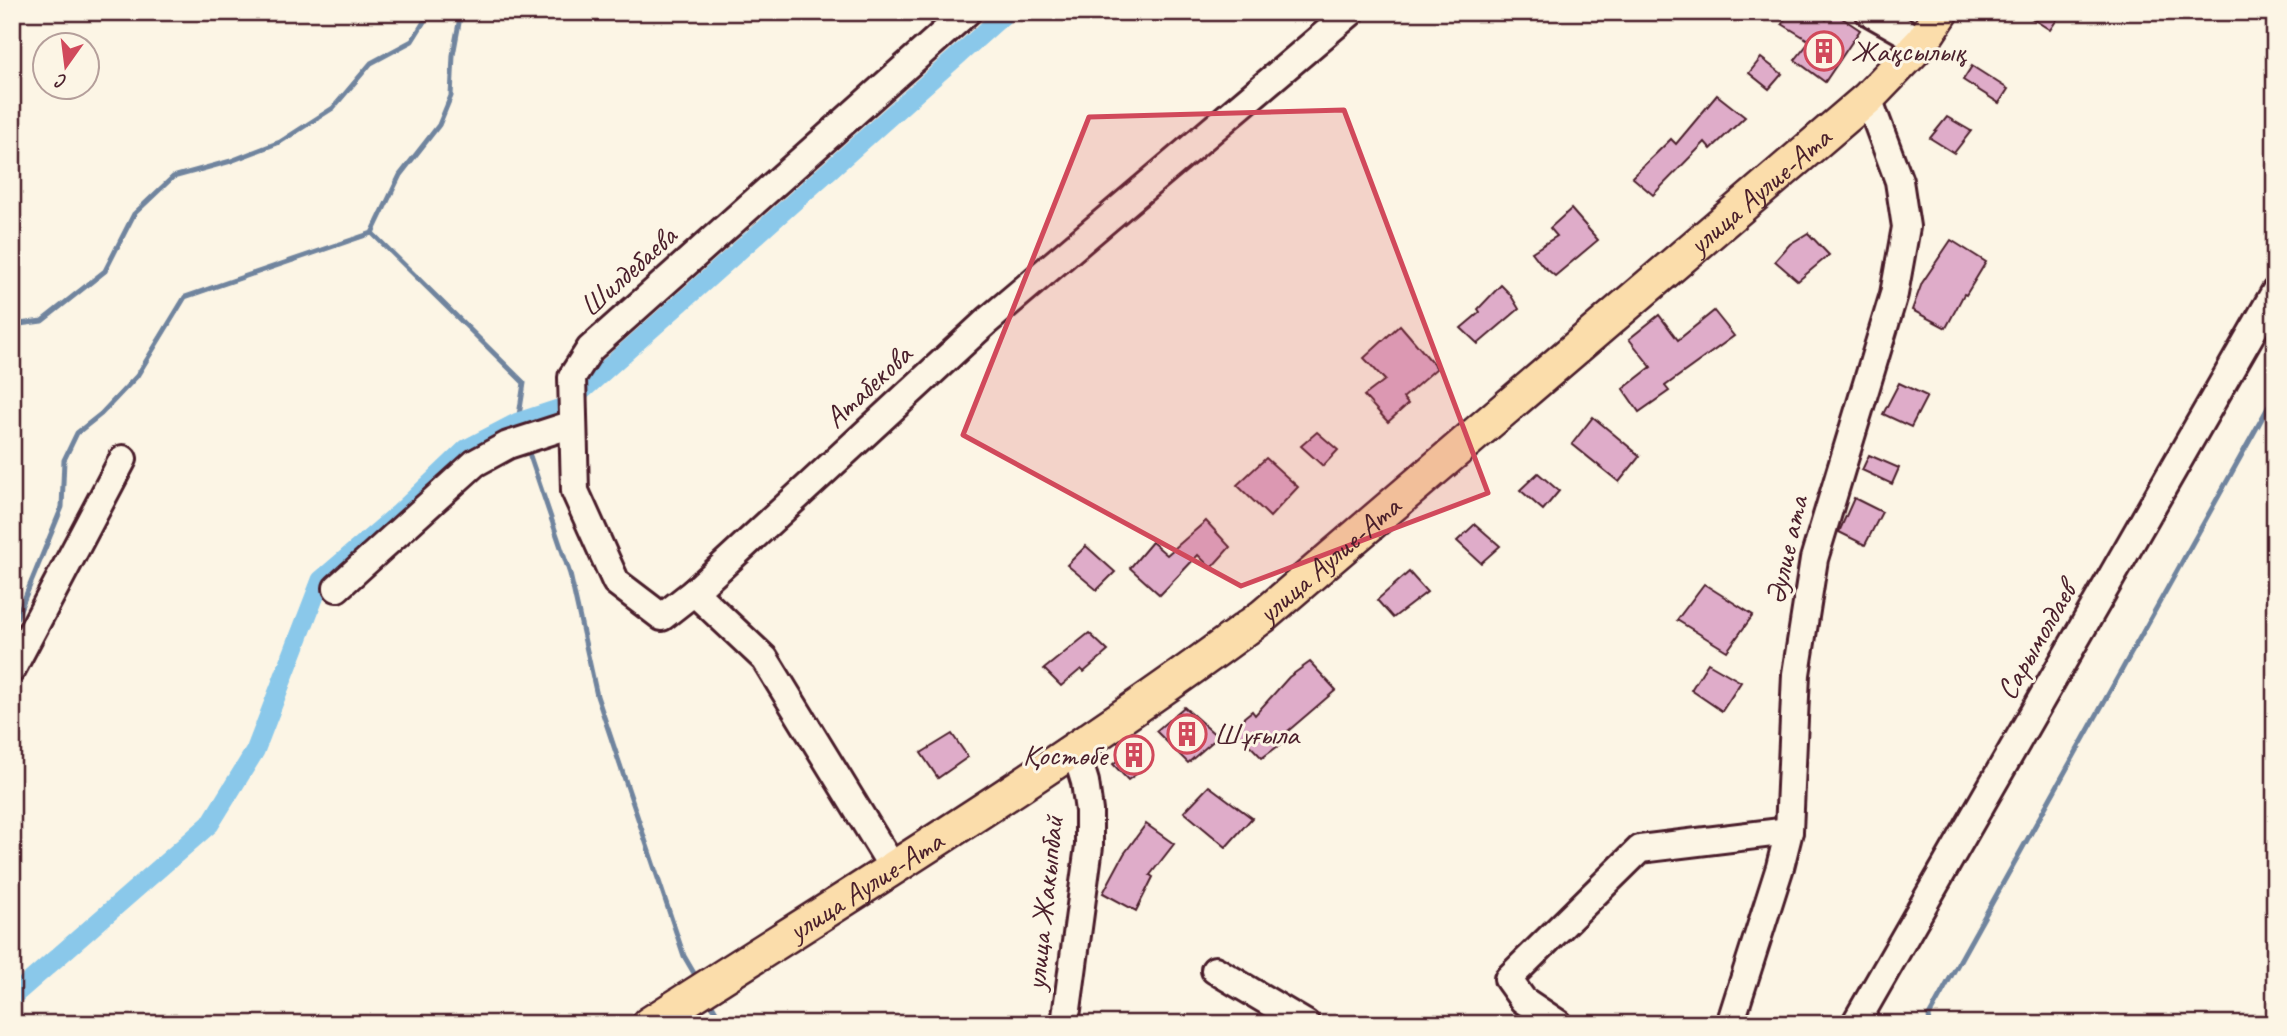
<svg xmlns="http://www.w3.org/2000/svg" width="2287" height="1036" font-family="Caveat,sans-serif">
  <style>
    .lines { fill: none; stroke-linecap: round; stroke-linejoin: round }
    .stream { stroke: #70849e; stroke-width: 5 }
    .canal { stroke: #8ac8ea; stroke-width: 19 }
    .building { fill: #dfacc9; stroke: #4a1f2b; stroke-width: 2 }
    .minor-casing { stroke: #4a1f2b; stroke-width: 32 }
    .major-casing { stroke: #4a1f2b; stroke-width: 38 }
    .minor { stroke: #fcf5e5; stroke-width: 26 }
    .major { stroke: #fbddab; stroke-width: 33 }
    .marked { fill: #d1495b; fill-opacity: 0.2; stroke: #d1495b; stroke-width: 5; stroke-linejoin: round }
    .labels { text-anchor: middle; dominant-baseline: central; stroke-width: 6; stroke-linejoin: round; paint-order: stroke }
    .poi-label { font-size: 30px; fill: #4a1f2b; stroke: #fcf5e5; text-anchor: start }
    .street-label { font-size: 30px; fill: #4a1f2b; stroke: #fcf5e5 }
  </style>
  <rect width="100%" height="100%" fill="#fcf5e5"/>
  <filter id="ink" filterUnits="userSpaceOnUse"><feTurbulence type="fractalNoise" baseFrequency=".0143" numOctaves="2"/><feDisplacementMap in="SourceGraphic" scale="14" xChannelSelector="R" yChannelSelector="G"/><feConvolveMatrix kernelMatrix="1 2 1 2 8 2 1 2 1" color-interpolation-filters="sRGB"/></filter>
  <g filter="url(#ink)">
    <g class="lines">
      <g class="stream">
        <polyline points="372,233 524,383 518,422 521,431"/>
        <polyline points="12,325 42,321 105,271 134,214 173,177 231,161 280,142 333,108 371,63 412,41 430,12"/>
        <polyline points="527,447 570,574 597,696 684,956 698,980"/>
        <polyline points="12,629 62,507 64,460 77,433 101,414 137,376 185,297 372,233 400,175 439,125 451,96 453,55 461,12"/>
        <polyline points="708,998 723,1024"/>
        <polyline points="1930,1024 1929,1016 2275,395"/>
      </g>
      <polyline class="canal" points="12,997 210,824 255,751 321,580 398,514 466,449 518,422 564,407 1007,12"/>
    </g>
    <g class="building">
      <polygon points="1789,12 1815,12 1826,20 1833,12 1860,30 1825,82 1795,60 1810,41 1782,24"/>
      <polygon points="2022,12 2062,12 2050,30"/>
      <polygon points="1761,58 1782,74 1769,89 1749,73"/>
      <polygon points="1972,66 2008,89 1999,103 1963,80"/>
      <polygon points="1717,95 1745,117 1711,149 1705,142 1653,195 1632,177 1671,139 1676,144"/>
      <polygon points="1947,117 1971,131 1954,153 1930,138"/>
      <polygon points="1571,209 1598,240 1555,276 1542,265 1532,252 1557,236 1550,228"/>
      <polygon points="1808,233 1829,255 1798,281 1775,261 1790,244"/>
      <polygon points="1951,240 1986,262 1966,295 1964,294 1946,328 1912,310 1922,283"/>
      <polygon points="1501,285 1510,294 1519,309 1478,344 1461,328 1480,312 1478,309"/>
      <polygon points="1714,311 1734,336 1665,386 1669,391 1639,412 1623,389 1651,367 1629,339 1659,315 1678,340"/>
      <polygon points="1400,325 1437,368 1403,398 1408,404 1388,422 1364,396 1385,380 1364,358"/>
      <polygon points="1899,383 1927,396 1911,427 1883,414"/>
      <polygon points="1593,417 1640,456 1619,482 1572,444"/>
      <polygon points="1317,432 1338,450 1323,466 1301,446"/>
      <polygon points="1869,455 1899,468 1892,484 1862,470"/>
      <polygon points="1266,458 1298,487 1270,517 1237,485"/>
      <polygon points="1538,473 1559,491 1543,510 1520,490"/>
      <polygon points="1854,498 1882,512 1865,545 1839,532"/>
      <polygon points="1206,521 1230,547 1211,568 1198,555 1160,595 1130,568 1152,542 1167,555"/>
      <polygon points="1475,524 1500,546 1481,563 1457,541"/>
      <polygon points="1086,546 1115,572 1097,590 1067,565"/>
      <polygon points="1409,572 1427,592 1393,618 1377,600"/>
      <polygon points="1704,584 1753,615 1727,651 1677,620"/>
      <polygon points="1089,633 1108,651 1084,672 1081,669 1061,686 1044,669"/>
      <polygon points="1310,662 1336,690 1281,737 1285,741 1262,758 1232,727 1252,711 1255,715 1289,677"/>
      <polygon points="1708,663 1741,682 1722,711 1691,690"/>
      <polygon points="1184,707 1218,737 1188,763 1156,731"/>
      <polygon points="952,734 968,757 938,778 921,753"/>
      <polygon points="1133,748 1138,748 1150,764 1128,780 1113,764"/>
      <polygon points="1209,786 1252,818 1226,847 1184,812"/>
      <polygon points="1146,824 1174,844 1150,875 1153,877 1136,911 1103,893 1124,854"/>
    </g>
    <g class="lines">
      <g class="minor-casing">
        <g id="minor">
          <polyline points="1869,12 1922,42"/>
          <polyline points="337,588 475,463 508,445 573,424"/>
          <polyline points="694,592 662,617 616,582 575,491 572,377 590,349 967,12"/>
          <polyline points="12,669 123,459"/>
          <polyline points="893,868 765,659 694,592 987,321 1351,12"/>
          <polyline points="1215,970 1306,1024"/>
          <polyline points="1065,1024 1089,846 1089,811 1085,782 1075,749"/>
          <polyline points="1559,1024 1523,1000 1508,979 1640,849 1789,831"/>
          <polyline points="1730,1024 1780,867 1789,831 1796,674 1814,559 1894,294 1906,227 1899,181 1868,98"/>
          <polyline points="1855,1024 2275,292"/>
        </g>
      </g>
      <g class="major-casing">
        <g id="major">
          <path id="s1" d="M649 1024C856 891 1066 763 1263 616L1868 98 1922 42 1942 12"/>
        </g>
      </g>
      <use href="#minor" class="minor"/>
      <use href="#major" class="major"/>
    </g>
  </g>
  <path class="marked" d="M1344 110 1488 493 1241 586 963 435 1089 117Z"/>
  <defs>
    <g id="building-ring" transform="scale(2.0125)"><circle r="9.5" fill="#fcf5e5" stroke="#d1495b" stroke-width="1.5"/><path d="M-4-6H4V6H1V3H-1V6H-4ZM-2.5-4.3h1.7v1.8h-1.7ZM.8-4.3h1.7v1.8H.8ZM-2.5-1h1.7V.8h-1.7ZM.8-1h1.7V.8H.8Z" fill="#d1495b"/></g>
  </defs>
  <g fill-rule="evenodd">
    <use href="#building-ring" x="1824" y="51"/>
    <use href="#building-ring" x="1187" y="734"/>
    <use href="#building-ring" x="1134" y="755"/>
  </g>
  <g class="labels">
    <g class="poi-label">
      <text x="1851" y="51">Жақсылық</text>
      <text x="1214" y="734">Шұғыла</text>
      <text x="1107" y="755" text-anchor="end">Қостөбе</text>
    </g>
    <g class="street-label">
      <text stroke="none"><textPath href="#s1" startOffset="1391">улица Аулие-Ата</textPath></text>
      <text transform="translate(628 271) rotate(-42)">Шилдебаева</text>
      <text transform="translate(868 386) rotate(-43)">Атабекова</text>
      <text transform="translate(1786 550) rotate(-77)">Әулие ата</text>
      <text stroke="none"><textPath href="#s1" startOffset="824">улица Аулие-Ата</textPath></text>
      <text transform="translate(2036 641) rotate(-60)">Сарымолдаев</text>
      <text stroke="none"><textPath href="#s1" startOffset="257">улица Аулие-Ата</textPath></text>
      <text transform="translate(1044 903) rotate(-84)">улица Жакыпбай</text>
    </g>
  </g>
  <rect width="2287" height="1036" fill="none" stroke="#fcf5e5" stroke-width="42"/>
  <rect x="21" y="21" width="2245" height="994" fill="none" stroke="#4a1f2b" stroke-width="2.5" filter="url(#ink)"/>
  <g transform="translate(66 66) rotate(194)"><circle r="33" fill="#fcf5e5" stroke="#b59f9b" stroke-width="2"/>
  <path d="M0-5L12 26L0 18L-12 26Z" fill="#d1495b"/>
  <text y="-10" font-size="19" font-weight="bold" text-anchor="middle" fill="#4a1f2b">С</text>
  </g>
</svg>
